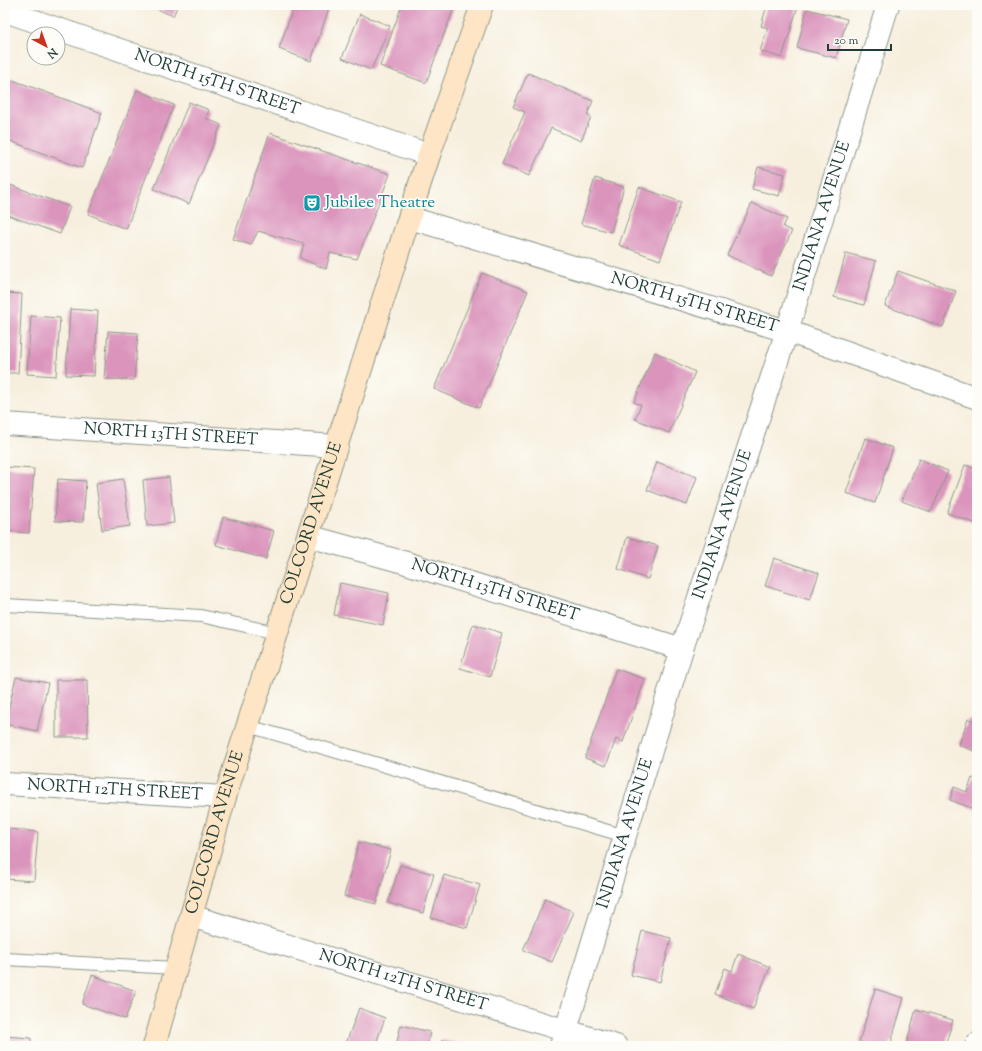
<svg xmlns="http://www.w3.org/2000/svg" width="982" height="1051" font-family="'Sorts Mill Goudy',serif">
  <style>
    .building { fill: #db95bd }
    .lines { fill: none; stroke-linecap: round; stroke-linejoin: round }
    .lane-casing { stroke: #8b9689; stroke-width: 14 }
    .street-casing { stroke: #8b9689; stroke-width: 24 }
    .secondary-casing { stroke: #8b9689; stroke-width: 24 }
    .lane { stroke: #fff; stroke-width: 12 }
    .street { stroke: #fff; stroke-width: 22 }
    .secondary { stroke: #fde5c5; stroke-width: 22 }
    .labels { text-anchor: middle; dominant-baseline: central; stroke-width: 3.5; stroke-linejoin: round; paint-order: stroke }
    .street-label { font-size: 17px; fill: #1f3d34; stroke: #fdfcf7 }
    .culture-label { font-size: 17px; fill: #0d838f; stroke: #fdfcf7; text-anchor: start }
  </style>
  <rect width="100%" height="100%" fill="#fdfcf7"/>
  <filter id="ink" filterUnits="userSpaceOnUse"><feTurbulence type="fractalNoise" baseFrequency=".025" numOctaves="2"/><feDisplacementMap in="SourceGraphic" scale="8" xChannelSelector="R" yChannelSelector="G"/><feConvolveMatrix kernelMatrix="1 2 1 2 8 2 1 2 1" color-interpolation-filters="sRGB"/></filter>
  <filter id="wash" filterUnits="userSpaceOnUse"><feTurbulence type="fractalNoise" baseFrequency=".012" numOctaves="4" result="noise"/><feDisplacementMap in="SourceGraphic" scale="16" xChannelSelector="R" yChannelSelector="G"/><feGaussianBlur stdDeviation="0.9" result="paint"/><feColorMatrix in="noise" values="0 0 0 0 0 0 0 0 0 0 0 0 0 0 0 0 0 1.4 0 .05"/><feComposite in="paint" operator="in"/></filter>
  <g filter="url(#wash)">
    <rect width="100%" height="100%" fill="#f7efde"/>
    <g id="blocks">
      <g class="building">
        <polygon points="148,5 178,5 173,16"/>
        <polygon points="294,5 330,5 311,61 279,49"/>
        <polygon points="402,5 455,5 426,83 380,66"/>
        <polygon points="767,5 798,6 782,58 760,51 768,28 761,26"/>
        <polygon points="807,9 847,19 836,58 797,48"/>
        <polygon points="360,14 390,26 371,70 342,58"/>
        <polygon points="528,73 593,101 587,115 591,117 581,141 551,128 529,176 502,164 525,112 513,107"/>
        <polygon points="10,79 102,113 82,168 5,139 5,92"/>
        <polygon points="137,90 174,105 126,229 88,214"/>
        <polygon points="189,102 209,110 206,118 221,125 189,204 154,189"/>
        <polygon points="270,133 390,174 357,259 330,253 326,269 300,258 304,244 258,231 251,245 233,239"/>
        <polygon points="758,167 785,174 779,196 752,189"/>
        <polygon points="595,178 624,187 611,232 581,224"/>
        <polygon points="5,183 70,207 60,234 5,214"/>
        <polygon points="639,187 681,202 660,260 619,245"/>
        <polygon points="752,203 787,219 783,227 792,231 771,276 727,255"/>
        <polygon points="846,253 876,261 864,305 834,297"/>
        <polygon points="898,271 956,291 943,327 885,306"/>
        <polygon points="482,273 528,291 479,408 434,389"/>
        <polygon points="5,293 22,294 18,373 5,373"/>
        <polygon points="70,309 98,311 94,376 66,375"/>
        <polygon points="31,316 60,318 56,376 27,374"/>
        <polygon points="108,331 138,333 134,380 104,379"/>
        <polygon points="655,352 695,372 669,433 635,419 641,405 634,402"/>
        <polygon points="865,438 893,448 875,503 846,493"/>
        <polygon points="919,459 948,471 931,512 902,501"/>
        <polygon points="657,462 697,477 687,505 647,490"/>
        <polygon points="965,465 977,469 977,524 947,513"/>
        <polygon points="5,467 34,469 29,533 5,531"/>
        <polygon points="169,477 174,523 147,526 143,480"/>
        <polygon points="58,479 86,481 83,522 55,521"/>
        <polygon points="123,479 130,526 102,530 96,483"/>
        <polygon points="223,517 274,531 266,559 216,545"/>
        <polygon points="627,537 658,546 648,579 618,569"/>
        <polygon points="774,558 819,573 810,600 765,586"/>
        <polygon points="340,583 389,593 383,625 334,615"/>
        <polygon points="473,624 502,633 490,677 460,668"/>
        <polygon points="616,669 645,679 623,742 616,739 606,766 585,758"/>
        <polygon points="16,677 48,683 37,731 5,724"/>
        <polygon points="56,680 87,680 88,737 56,737"/>
        <polygon points="968,719 977,722 977,752 959,745"/>
        <polygon points="972,778 977,780 977,810 950,800 954,787 967,792"/>
        <polygon points="8,829 38,832 34,881 5,879"/>
        <polygon points="359,842 391,850 376,904 344,896"/>
        <polygon points="400,865 434,874 423,913 388,903"/>
        <polygon points="444,875 480,885 467,928 431,918"/>
        <polygon points="545,899 574,912 552,962 523,950"/>
        <polygon points="642,931 671,938 660,982 631,975"/>
        <polygon points="738,954 770,967 753,1009 715,994 725,968 732,971"/>
        <polygon points="92,975 136,991 125,1019 82,1004"/>
        <polygon points="875,989 904,998 890,1046 873,1046 859,1042"/>
        <polygon points="359,1008 385,1018 375,1046 345,1046"/>
        <polygon points="916,1009 953,1020 945,1046 906,1046"/>
        <polygon points="401,1025 430,1032 427,1046 396,1046"/>
        <polygon points="5,1036 31,1038 31,1046 5,1046"/>
        <polygon points="442,1040 466,1045 465,1046 440,1046"/>
      </g>
    </g>
  </g>
  <g filter="url(#ink)">
    <use href="#blocks" fill-opacity="0" stroke="#8b9689" stroke-width="1"/>
    <g class="lines">
      <g class="lane-casing">
        <g id="lane">
          <polyline points="5,605 201,616 277,633"/>
          <polyline points="248,726 625,836"/>
          <polyline points="5,959 176,968"/>
        </g>
      </g>
      <g class="street-casing">
        <g id="street">
          <path id="s1" d="M5 11 429 155"/>
          <path id="s2" d="M410 218 787 331 977 398"/>
          <path id="s3" d="M5 424 337 446"/>
          <path id="s4" d="M308 536 403 562 682 649"/>
          <path id="s5" d="M5 784 225 797"/>
          <path id="s6" d="M191 916 616 1046"/>
          <path id="s7" d="M561 1046 682 649 787 331 888 5"/>
          <polyline points="976,1046 977,1044"/>
        </g>
      </g>
      <g class="secondary-casing">
        <g id="secondary">
          <path id="s8" d="M154 1046 225 797 277 633 429 155 482 5"/>
        </g>
      </g>
      <use href="#lane" class="lane"/>
      <use href="#street" class="street"/>
      <use href="#secondary" class="secondary"/>
    </g>
  </g>
  <defs>
    <g id="theatre-square" transform="scale(0.9)"><rect x="-9" y="-9" width="18" height="18" rx="4" fill="#0f9aa8" stroke="#fdfcf7"/><path d="M-5-5.5Q0-4 5-5.5V0Q5 5 0 6Q-5 5-5 0ZM-3.3-2.5H-1v1.5H-3.3ZM1-2.5H3.3v1.5H1ZM-2.8 1Q0 5.5 2.8 1Z" fill="#fff"/></g>
  </defs>
  <g fill-rule="evenodd">
    <use href="#theatre-square" x="312" y="203"/>
  </g>
  <g class="labels">
    <g class="street-label">
      <text stroke="none"><textPath href="#s1" startOffset="224">NORTH 15TH STREET</textPath></text>
      <text stroke="none"><textPath href="#s7" startOffset="870">INDIANA AVENUE</textPath></text>
      <text stroke="none"><textPath href="#s2" startOffset="297">NORTH 15TH STREET</textPath></text>
      <text stroke="none"><textPath href="#s3" startOffset="166">NORTH 13TH STREET</textPath></text>
      <text stroke="none"><textPath href="#s8" startOffset="546">COLCORD AVENUE</textPath></text>
      <text stroke="none"><textPath href="#s7" startOffset="546">INDIANA AVENUE</textPath></text>
      <text stroke="none"><textPath href="#s4" startOffset="195">NORTH 13TH STREET</textPath></text>
      <text stroke="none"><textPath href="#s5" startOffset="110">NORTH 12TH STREET</textPath></text>
      <text stroke="none"><textPath href="#s8" startOffset="222">COLCORD AVENUE</textPath></text>
      <text stroke="none"><textPath href="#s7" startOffset="222">INDIANA AVENUE</textPath></text>
      <text stroke="none"><textPath href="#s6" startOffset="222">NORTH 12TH STREET</textPath></text>
    </g>
    <g class="culture-label">
      <text x="325" y="203">Jubilee Theatre</text>
    </g>
  </g>
  <rect width="982" height="1051" fill="none" stroke="#fdfcf7" stroke-width="20"/>
  <g transform="translate(46 46) rotate(139)"><circle r="19" fill="#fdfcf7" stroke="#a4b0a9"/>
  <path d="M0-3L7 15L0 10L-7 15Z" fill="#c8321e"/>
  <text y="-6" font-size="11" font-weight="bold" text-anchor="middle" fill="#1f3d34">N</text>
  </g>
  <path d="M828 44v6h63v-6" fill="none" stroke="#1f3d34" stroke-width="2"/>
  <text x="834" y="44" font-size="12" fill="#1f3d34" stroke="#fdfcf7" stroke-width="3" paint-order="stroke">20 m</text>
</svg>
